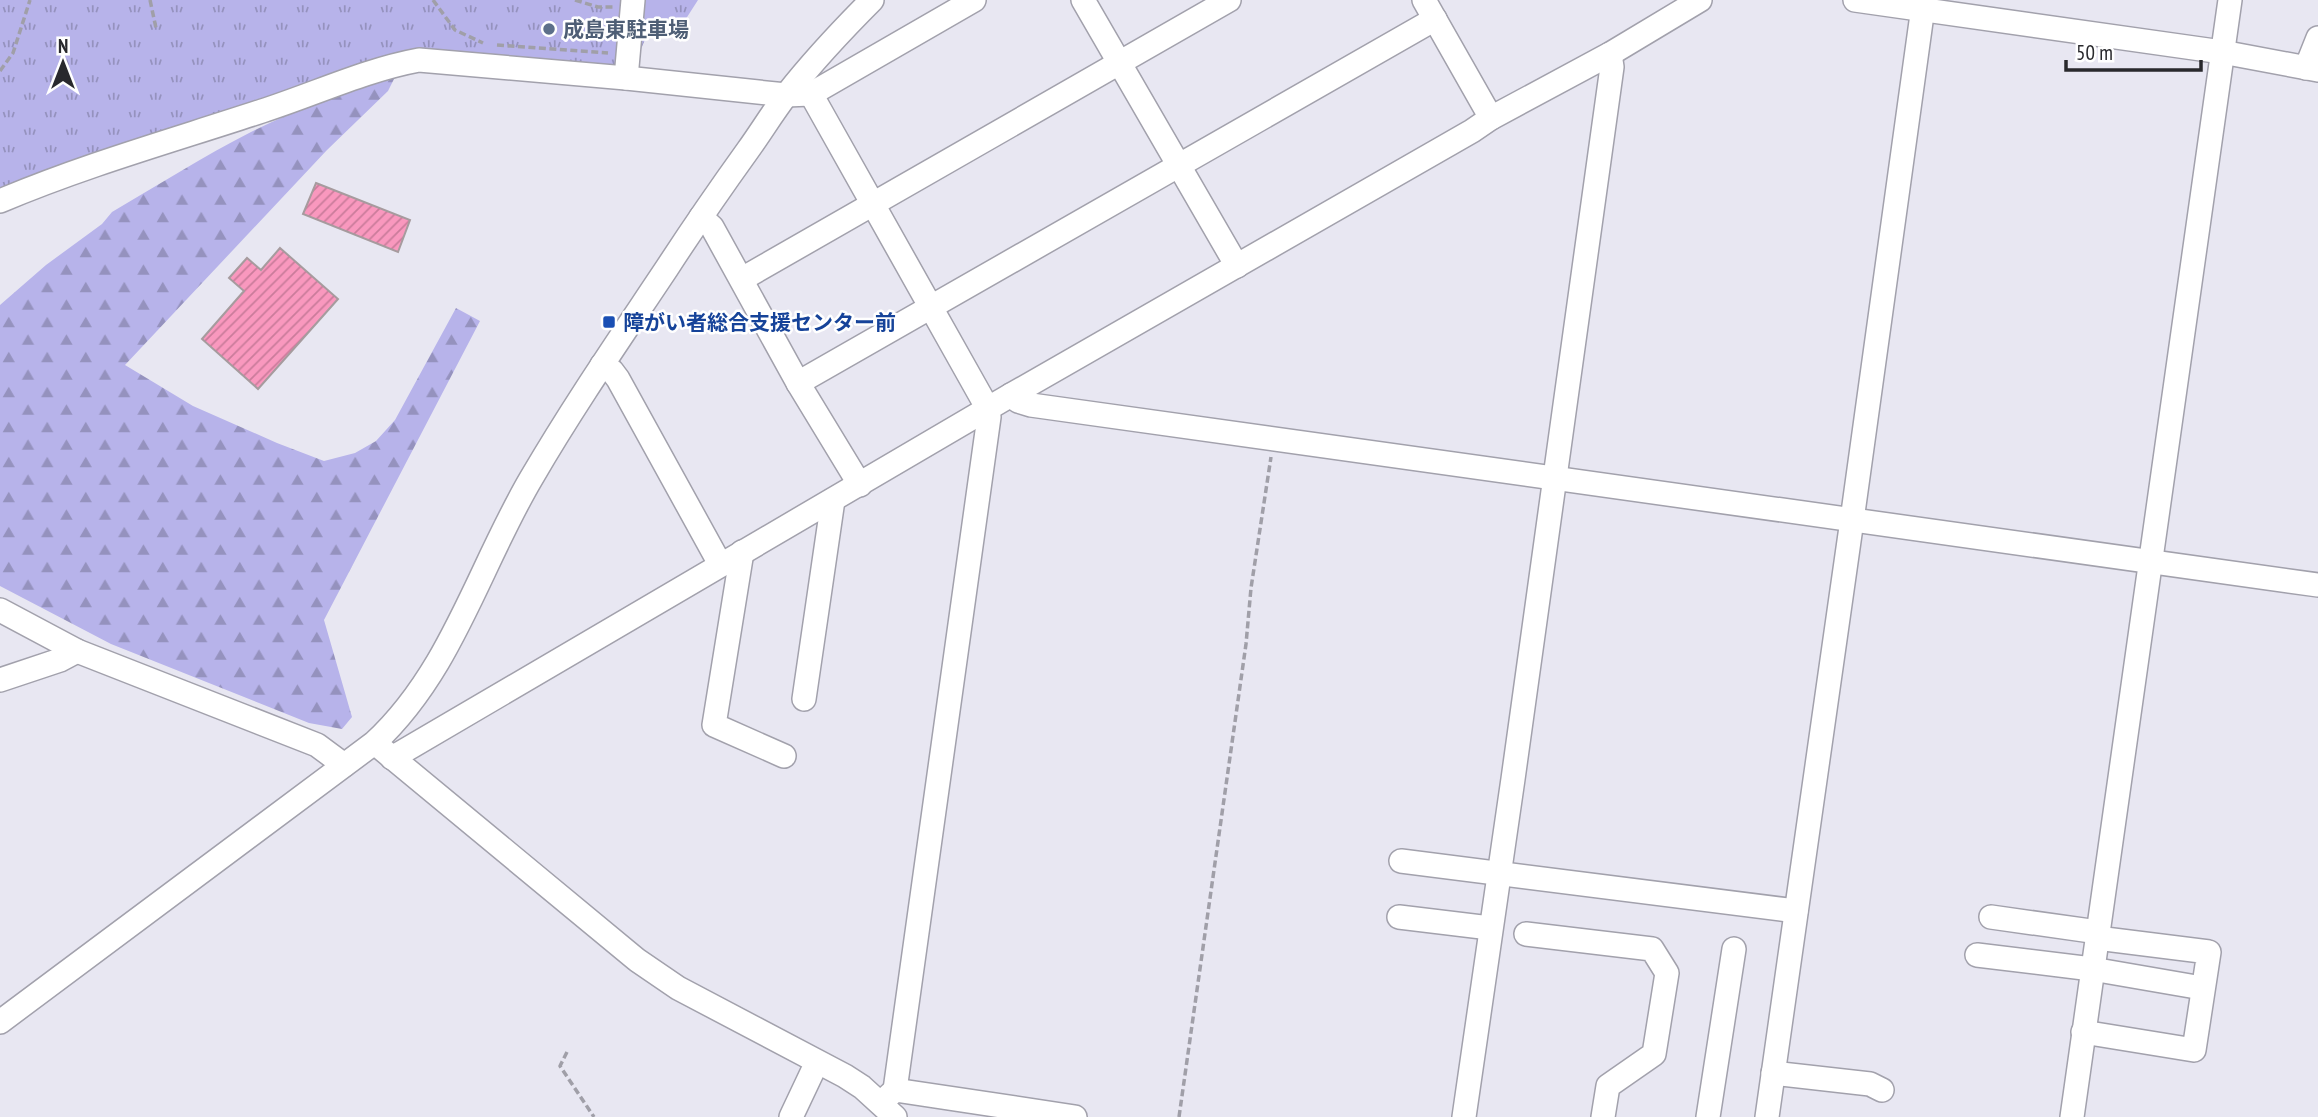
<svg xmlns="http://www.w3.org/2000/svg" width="2318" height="1117" font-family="'PT Sans Narrow','Noto Sans JP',sans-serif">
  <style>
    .forest { fill: url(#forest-firs) }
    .park { fill: url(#park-tufts) }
    .building { fill: url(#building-hatch); stroke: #a69b9e; stroke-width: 2 }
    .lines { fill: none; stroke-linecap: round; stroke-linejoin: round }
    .minor-casing { stroke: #a2a1ac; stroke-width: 26 }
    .path { stroke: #a09fa8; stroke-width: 3.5; stroke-dasharray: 7 3.5; stroke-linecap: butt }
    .minor { stroke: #fff; stroke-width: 23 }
    .service-dot { fill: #5c6f8a; stroke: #fff; stroke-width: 2.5 }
    .transit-dot { fill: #1a4fb4; stroke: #fff; stroke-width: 2.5 }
    .labels { text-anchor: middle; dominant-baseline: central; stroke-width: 5; stroke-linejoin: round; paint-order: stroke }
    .service-label { font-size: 21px; font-weight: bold; fill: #4e5e75; stroke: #fff; text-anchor: start }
    .transit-label { font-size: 21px; font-weight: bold; fill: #164399; stroke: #fff; text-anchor: start }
  </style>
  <defs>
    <pattern id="forest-firs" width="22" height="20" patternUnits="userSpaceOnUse" patternTransform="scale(1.75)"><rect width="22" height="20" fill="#b7b3ea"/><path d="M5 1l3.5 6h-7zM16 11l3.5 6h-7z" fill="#9592be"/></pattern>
    <pattern id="park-tufts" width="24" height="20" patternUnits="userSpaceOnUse" patternTransform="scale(1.75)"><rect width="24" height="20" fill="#b7b3ea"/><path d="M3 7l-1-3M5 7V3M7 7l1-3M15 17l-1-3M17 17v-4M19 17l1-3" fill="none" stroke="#9592be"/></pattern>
    <pattern id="building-hatch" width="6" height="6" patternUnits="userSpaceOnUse" patternTransform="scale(1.75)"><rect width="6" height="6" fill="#f998be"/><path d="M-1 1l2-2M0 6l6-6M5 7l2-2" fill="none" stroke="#ca7c9b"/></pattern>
  </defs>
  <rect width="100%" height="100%" fill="#e8e7f2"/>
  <path class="forest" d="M396 75 388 91 327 150 125 365 193 406 277 443 324 461 355 453 376 441 395 420 456 308 480 321 324 620 352 717 342 729 309 723 111 644 0 586V305L46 265 102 224 112 212C158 185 204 156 251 132 298 108 347 92 396 75Z"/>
  <polygon class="park" points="0,0 698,0 682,25 652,23 633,68 423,54 0,197"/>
  <g class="building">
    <polygon points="316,183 410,220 398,252 303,214"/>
    <polygon points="280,248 338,299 258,389 202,339 244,291 229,278 247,258 261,270"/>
  </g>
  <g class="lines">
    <g class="minor-casing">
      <g id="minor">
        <polyline points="1083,0 1237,266"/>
        <polyline points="1424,0 1491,118"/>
        <polyline points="1855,0 2222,52 2318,70"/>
        <polyline points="2306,68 2318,38"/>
        <polyline points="626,78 633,0"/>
        <polyline points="811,94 988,409 989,417 895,1090"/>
        <path d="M0 201C85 165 174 140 262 111 315 94 365 70 419 60L626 78 786 95 811 94 974 0"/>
        <polyline points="701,217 712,227 798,383 860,485"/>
        <polyline points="742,279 1229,0"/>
        <polyline points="602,365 612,371 618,379 720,564"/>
        <polyline points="798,383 1435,19"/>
        <polyline points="1011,395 1018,401 1031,405 2318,585"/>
        <polyline points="742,552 714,725 784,756"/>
        <polyline points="0,610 77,651 317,745 344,765"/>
        <polyline points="0,680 60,660 77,651"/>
        <polyline points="804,699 833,500"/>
        <polyline points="382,749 637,960 678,988 845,1076 862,1087 895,1117"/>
        <polyline points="392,758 1011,395 1472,131 1491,118 1610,54 1700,0"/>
        <polyline points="1401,861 1796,911"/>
        <polyline points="1399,917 1490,928"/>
        <polyline points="1991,917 2098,932"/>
        <polyline points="1526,934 1652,949 1667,973 1654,1054 1608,1086 1603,1117"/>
        <polyline points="1977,955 2092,969 2202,988"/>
        <path d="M0 1022 374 743C452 671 479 566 532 477 574 405 621 337 667 268 693 228 720 189 748 150 761 132 773 112 787 94 813 61 842 30 872 0"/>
        <polyline points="2083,1032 2194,1050 2209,952 2097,938"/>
        <polyline points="1773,1073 1870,1084 1882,1090"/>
        <polyline points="884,1100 895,1090 1075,1117"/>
        <polyline points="791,1117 817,1062"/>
        <polyline points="1464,1117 1513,779 1612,67 1610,54"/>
        <polyline points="1708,1117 1734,949"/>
        <polyline points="1767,1117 1852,520 1924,0"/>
        <polyline points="2072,1117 2230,0"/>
      </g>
    </g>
    <g class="path">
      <polyline points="150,0 156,28"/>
      <polyline points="433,0 455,30 483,43"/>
      <polyline points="575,0 598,7 613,7"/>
      <polyline points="497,45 608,53"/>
      <polyline points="0,71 13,53 30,0"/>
      <polyline points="567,1052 560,1066 594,1117"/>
      <polyline points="1179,1117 1246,644 1251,588 1271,457"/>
    </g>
    <use href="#minor" class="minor"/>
  </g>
  <circle class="service-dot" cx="549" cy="29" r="7"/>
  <rect class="transit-dot" x="602" y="315" width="14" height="14" rx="3.5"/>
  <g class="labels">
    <g class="service-label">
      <text x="563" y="29">成島東駐車場</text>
    </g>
    <g class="transit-label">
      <text x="623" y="322">障がい者総合支援センター前</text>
    </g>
  </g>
  <g transform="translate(63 63)" stroke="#ffffff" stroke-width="5" paint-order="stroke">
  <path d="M0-5L12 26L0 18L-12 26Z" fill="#29292d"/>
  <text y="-10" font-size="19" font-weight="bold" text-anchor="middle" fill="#29292d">N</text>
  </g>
  <path d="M2066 60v10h135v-10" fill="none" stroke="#29292d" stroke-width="3.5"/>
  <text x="2076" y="60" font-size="21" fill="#29292d" stroke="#ffffff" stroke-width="5" paint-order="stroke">50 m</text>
</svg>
